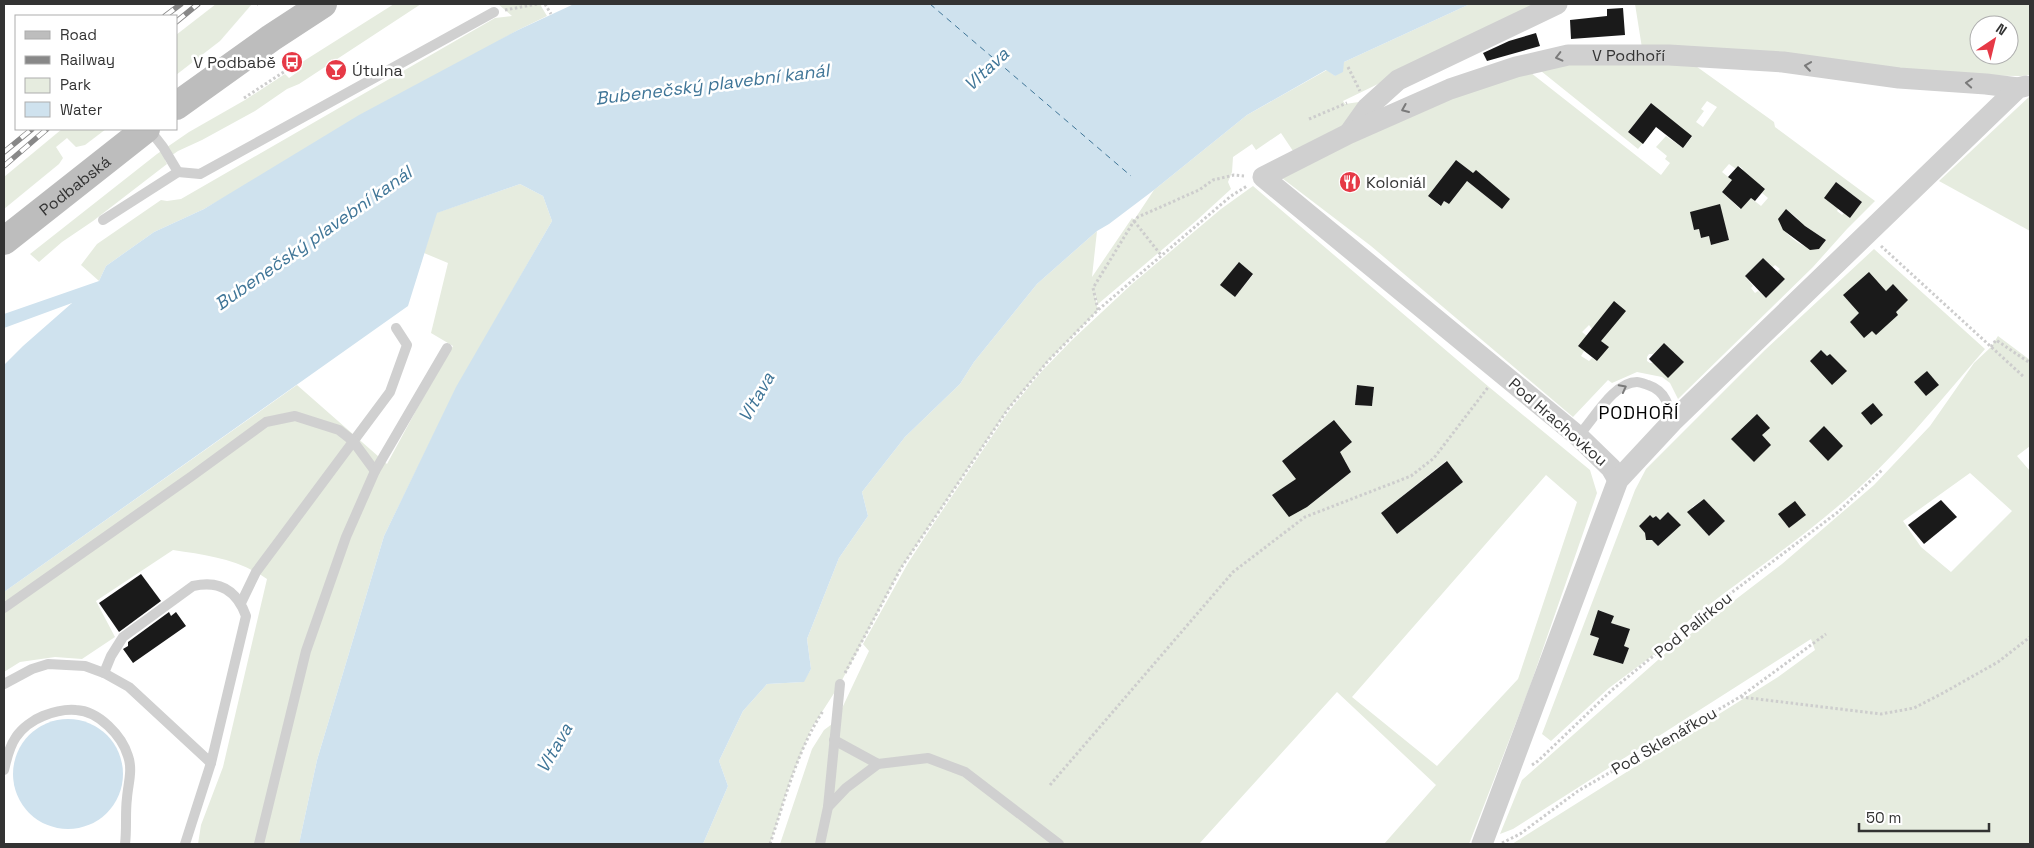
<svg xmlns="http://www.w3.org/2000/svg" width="2034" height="848" font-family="'Space Grotesk',sans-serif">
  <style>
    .green { fill: #e6ecdf; fill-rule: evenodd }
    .water { fill: #cfe2ee }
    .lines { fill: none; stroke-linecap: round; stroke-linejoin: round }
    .ferry { stroke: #3f7597; stroke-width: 1; stroke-dasharray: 6 5; stroke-linecap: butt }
    .building { fill: #1a1a1a }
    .path { stroke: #cdcdcd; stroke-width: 3; stroke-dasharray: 2.5 2.5; stroke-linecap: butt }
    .lane { stroke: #d0d0d0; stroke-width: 10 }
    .street { stroke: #d0d0d0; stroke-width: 21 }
    .secondary { stroke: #bdbdbd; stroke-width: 28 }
    .rail-casing { stroke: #888; stroke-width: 5.5 }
    .rail { stroke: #fff; stroke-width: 4; stroke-dasharray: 11; stroke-linecap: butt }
    .oneway { stroke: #7a7a7a }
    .labels { text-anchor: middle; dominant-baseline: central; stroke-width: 5; stroke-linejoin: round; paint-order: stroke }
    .street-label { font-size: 16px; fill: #333; stroke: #fff }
    .poi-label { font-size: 16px; fill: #333; stroke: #fff; text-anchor: start }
    .water-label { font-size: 18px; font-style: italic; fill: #3f7597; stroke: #fff }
    .neighbourhood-label { font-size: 18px; letter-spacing: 1px; fill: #000; stroke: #fff }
  </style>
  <rect width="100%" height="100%" fill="#fff"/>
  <g class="green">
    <polygon points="216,4 252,4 220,41 176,75 176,35"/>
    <polygon points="394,4 421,4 299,84 287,89 255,111 202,140 178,151 165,160 167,164 93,221 62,242 39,262 30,254 157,154 189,132 245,100 285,74 289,78 302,69 299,64"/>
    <polygon points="498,4 542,4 541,6 547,16 518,30 204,209 154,232 106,266 99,281 81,265 97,244 161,200 167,201 181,199 495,18 512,16"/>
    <polygon points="1470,4 1543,4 1343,101 1345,104 1366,101 1337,137 1293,151 1281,133 1256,150 1252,144 1233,157 1232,172 1228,182 1231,189 1196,221 1098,304 1094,292 1098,310 1048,361 1008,409 901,568 840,684 811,729 790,781 770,844 703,844 728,786 719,761 743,711 767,684 803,682 811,669 807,639 839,558 868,516 862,492 905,437 960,384 974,362 1037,284 1097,231 1092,277 1132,218 1134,220 1154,190 1247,115 1327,70 1335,76 1344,62"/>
    <path d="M1635 4H2030V75L2021 76 1942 75 1642 48ZM1979 25H2009V55H1979Z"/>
    <path d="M1549 64H1693L1774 122 1775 127 1875 201 1847 229 1813 267 1678 399 1670 383 1662 377 1637 372 1612 383 1608 380 1573 417 1371 246 1278 175 1322 151 1526 69 1661 175 1670 163 1665 159 1667 156 1656 147 1666 136 1683 148 1692 137 1651 103 1628 132 1643 143 1638 149 1536 67ZM1707 101 1717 107 1703 127 1696 122 1704 111 1701 109ZM1456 160 1469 170 1449 204 1444 201 1440 206 1428 196ZM1729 164 1736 169 1739 166 1743 169 1740 173 1758 188 1761 185 1765 189 1762 193 1768 198 1761 206 1751 198 1740 209 1722 192 1732 180 1722 172ZM1475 171 1510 199 1502 209 1467 181ZM1836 182 1862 202 1850 218 1844 213 1842 215 1837 211 1838 209ZM1786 209 1797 218 1799 222 1826 240 1819 249C1806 252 1780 232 1779 219ZM1723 218 1729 240 1711 245 1709 236 1701 238 1699 229 1694 230 1692 220ZM1763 258 1773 267 1775 265 1780 269 1777 272 1785 279 1766 298 1758 291 1755 293 1751 288 1753 286 1745 276ZM1589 325 1601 341 1608 347 1597 361 1592 358 1589 361 1581 356 1584 351 1578 346 1587 336 1582 332ZM1664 343 1683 362 1650 363 1647 361V357L1649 354H1653Z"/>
    <polygon points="2030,96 2030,231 1939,181"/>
    <polygon points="62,129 106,129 85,145 76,147 67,138 56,147 63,158 59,164 4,209 4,177"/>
    <path d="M520 184 543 196 552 221 457 387 384 536 317 760 299 844H198L201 825 223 767 267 579C238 559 207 555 173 550L96 601 115 637 82 659 55 657 20 662 4 672V592L297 385 387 464 419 405 453 346 431 333 448 263 424 253 436 213Z"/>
    <path d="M1253 186 1489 387 1590 470 1597 493 1529 689 1469 844H1384L1436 785 1337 692 1199 844H780L812 749 824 730 836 721 869 651 863 644 908 563 936 520 1009 411 1042 371 1072 340 1132 284 1221 209ZM1238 263 1253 275 1235 297 1221 285ZM1357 385 1374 387 1372 406 1355 405ZM1334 420 1352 442 1300 483 1282 461ZM1345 461 1351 472 1307 507 1296 492ZM1446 461 1463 482 1397 534 1381 513ZM1546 475 1577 502 1518 679 1437 766 1352 697Z"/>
    <path d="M1874 249 1985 349C1938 403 1893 461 1837 507 1783 553 1723 591 1669 637L1672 641 1609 688 1551 741 1542 734 1635 490 1646 469 1765 350ZM1704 499 1725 521 1709 536 1689 514 1693 509 1692 507ZM1668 512 1680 525 1658 546 1652 540H1648L1645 533 1639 526 1650 515 1653 518 1656 516 1660 520ZM1779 515H1805L1789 528ZM1599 610 1613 616 1611 623 1629 629 1624 646 1629 648 1623 664 1593 655 1599 638 1590 635Z"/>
    <path d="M1998 336 2030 360V446L2017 456 2030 471V844H1512L1778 677 1815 650 1811 639 1513 829 1500 834 1522 780 1667 652 1782 564 1874 485 1930 426 1974 363 1991 347ZM1970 473 2012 511 1951 572 1921 547 1903 521Z"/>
  </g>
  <g class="water">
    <polygon points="574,4 1470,4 1344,62 1343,72 1335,76 1326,70 1247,115 1154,190 1109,224 1097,231 1037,284 974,362 960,384 905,437 862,492 868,516 839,558 807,639 811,669 804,682 767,684 743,711 719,761 728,786 703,844 299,844 317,760 384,536 456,387 552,221 543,196 520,184 437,213 408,306 4,592 4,365 23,346 72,303 4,328 4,314 99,281 106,266 154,232 204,209 359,115 518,30"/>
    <circle cx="68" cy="774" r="55"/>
  </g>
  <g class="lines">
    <polyline class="ferry" points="930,4 1131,176"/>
  </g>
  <g class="building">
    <polygon points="1623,8 1625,35 1571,39 1570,20 1607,16 1607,9"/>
    <polygon points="1536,33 1540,46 1487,61 1483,53 1509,41"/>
    <polygon points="1651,103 1692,136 1683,148 1656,127 1643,144 1628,132"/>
    <polygon points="1456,160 1473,173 1476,170 1510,199 1502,209 1467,181 1449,204 1444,201 1441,206 1428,196"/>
    <polygon points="1738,166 1765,189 1755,201 1751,198 1741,209 1722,192 1732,180 1728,177"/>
    <polygon points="1836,182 1862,202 1850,218 1824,198"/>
    <polygon points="1720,204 1729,240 1711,245 1709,236 1701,238 1699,229 1694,230 1690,212"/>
    <polygon points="1786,209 1805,226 1826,240 1819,249 1810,250 1783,230 1778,219"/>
    <polygon points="1763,258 1785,279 1766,298 1745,276"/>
    <polygon points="1239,262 1253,274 1235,297 1220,285"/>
    <polygon points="1869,272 1886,291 1893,284 1908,300 1896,312 1898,315 1876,335 1872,331 1864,338 1850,322 1859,313 1843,295"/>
    <polygon points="1614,301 1626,311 1601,341 1609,347 1597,361 1578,346"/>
    <polygon points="1664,343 1684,362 1668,378 1649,359"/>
    <polygon points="1821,350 1827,356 1830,354 1847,371 1832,385 1810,361"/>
    <polygon points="1927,371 1939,385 1926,396 1914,382"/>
    <polygon points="1357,385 1374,387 1372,406 1355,405"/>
    <polygon points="1873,403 1883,415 1871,425 1861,413"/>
    <polygon points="1757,414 1770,428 1762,435 1771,445 1754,462 1731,439"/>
    <polygon points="1334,420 1352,442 1340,452 1351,472 1307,507 1289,517 1272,495 1296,479 1282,461"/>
    <polygon points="1824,426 1843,446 1828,461 1809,441"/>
    <polygon points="1447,461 1463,482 1397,534 1381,513"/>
    <polygon points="1704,499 1725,521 1709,536 1687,512"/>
    <polygon points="1941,500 1957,517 1924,544 1908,525"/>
    <polygon points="1795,501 1806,515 1789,528 1778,514"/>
    <polygon points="1668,512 1681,525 1658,546 1652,540 1646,540 1645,533 1639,526 1650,515 1653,518 1656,516 1660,520"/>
    <polygon points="141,574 161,601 119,632 99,603"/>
    <polygon points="1598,610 1614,616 1611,623 1630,629 1624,646 1629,648 1623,664 1593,655 1599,638 1590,635"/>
    <polygon points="169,612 171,616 176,612 186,626 133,663 123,649 128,646 128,642"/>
  </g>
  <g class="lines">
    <g class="path">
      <polyline points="257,4 258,4"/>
      <polyline points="545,4 551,14"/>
      <polyline points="505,10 537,4"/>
      <polyline points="1348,67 1360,91"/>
      <polyline points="244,98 296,64"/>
      <polyline points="1309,119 1347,103"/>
      <polyline points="1134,221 1161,255"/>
      <polyline points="1881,246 2024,377"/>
      <polyline points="1098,310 1093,288 1134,221 1138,217 1199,190 1213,180 1234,175 1244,176"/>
      <polyline points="1991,347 1996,340 2030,363"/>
      <polyline points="845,673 901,568 1008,409 1048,361 1098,310 1231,196 1247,186"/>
      <polyline points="1741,697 1881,714 1914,708 1943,693 1998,662 2030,637"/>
      <polyline points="1532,765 1538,761 1612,690 1714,606 1838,512 1882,470"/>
      <polyline points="1050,785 1233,572 1305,517 1411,476 1434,458 1489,386"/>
      <polyline points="1502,843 1520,834 1578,791 1740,697 1826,634"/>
      <path d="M770 844C785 799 797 751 823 711"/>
    </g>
    <g class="lane">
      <polyline points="178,172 200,174 494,12"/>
      <polyline points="103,220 178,172 163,147 149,129"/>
      <path d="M1578 436C1593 421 1613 382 1637 382 1640 382 1645 384 1648 385 1666 391 1669 406 1672 422"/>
      <polyline points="241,603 256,572 390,392 407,345 396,328"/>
      <polyline points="4,608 192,476 266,422 295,416 339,430 353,441 375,471"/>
      <path d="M104 673 111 656 123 637 193 586C220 580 237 591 246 616L211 763 185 844"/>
      <polyline points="4,684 32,669 48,664 85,666 104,673 129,687 211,763"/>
      <polyline points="834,740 878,764 928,758 965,772 1059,844"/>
      <path d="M4 770C7 758 9 747 16 737 22 728 33 720 43 716 53 712 65 709 76 710 99 711 122 736 128 756 133 770 128 784 127 798 125 813 127 829 125 844"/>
      <polyline points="828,807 846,788 878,764"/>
      <polyline points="259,844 306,651 346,537 375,471 447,348"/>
      <polyline points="820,844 828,807 840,684"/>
    </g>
    <g class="street">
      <polyline points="1350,132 1367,108 1398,80 1557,4"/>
      <path id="s1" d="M1618 480 1611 468 1578 436 1263 177 1348 134 1450 89 1516 67 1568 55H1669L1783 62 1899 78 1986 84 2018 88"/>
      <polyline points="1482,844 1618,480 1672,422 2018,88 2026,86"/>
    </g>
    <g class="secondary">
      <polyline points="176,106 271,38 323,4"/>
      <path id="s2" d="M4 241 146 129"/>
    </g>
    <g class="rail-casing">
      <g id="rail">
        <polyline points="165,16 181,4"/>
        <polyline points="176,22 198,4"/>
        <polyline points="4,152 32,129"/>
        <polyline points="4,166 47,129"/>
      </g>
    </g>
    <use href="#rail" class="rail"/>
  </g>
  <defs><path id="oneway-chevron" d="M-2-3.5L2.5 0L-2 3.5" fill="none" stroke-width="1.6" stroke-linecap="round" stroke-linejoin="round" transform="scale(1.25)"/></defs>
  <g class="oneway">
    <use href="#oneway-chevron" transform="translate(1559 57) rotate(166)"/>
    <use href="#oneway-chevron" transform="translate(1808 66) rotate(-172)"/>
    <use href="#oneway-chevron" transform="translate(1969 83) rotate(-176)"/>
    <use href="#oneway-chevron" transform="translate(1405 109) rotate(157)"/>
    <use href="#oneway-chevron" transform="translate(1623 388) rotate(-28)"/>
  </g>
  <defs>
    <g id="bus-disc" transform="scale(1.125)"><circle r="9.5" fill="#e63946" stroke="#fff"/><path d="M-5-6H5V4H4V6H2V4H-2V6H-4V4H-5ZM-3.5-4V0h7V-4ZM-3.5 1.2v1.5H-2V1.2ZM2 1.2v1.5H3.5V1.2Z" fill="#fff"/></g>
    <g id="bar-disc" transform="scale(1.125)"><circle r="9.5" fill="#e63946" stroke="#fff"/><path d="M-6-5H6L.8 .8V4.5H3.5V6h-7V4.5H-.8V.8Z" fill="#fff"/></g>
    <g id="restaurant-disc" transform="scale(1.125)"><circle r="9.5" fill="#e63946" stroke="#fff"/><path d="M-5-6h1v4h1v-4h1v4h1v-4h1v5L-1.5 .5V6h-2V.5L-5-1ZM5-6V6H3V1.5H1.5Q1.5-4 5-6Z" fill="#fff"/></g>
  </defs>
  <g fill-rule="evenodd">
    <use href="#bus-disc" x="292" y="62"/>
    <use href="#bar-disc" x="336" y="70"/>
    <use href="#restaurant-disc" x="1350" y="182"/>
  </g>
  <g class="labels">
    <g class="street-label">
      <text stroke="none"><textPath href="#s1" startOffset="858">V Podhoří</textPath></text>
      <text stroke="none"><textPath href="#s2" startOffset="90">Podbabská</textPath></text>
      <text transform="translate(1558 422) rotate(41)">Pod Hrachovkou</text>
      <text transform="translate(1693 625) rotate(-39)">Pod Palírkou</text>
      <text transform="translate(1664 741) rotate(-30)">Pod Sklenářkou</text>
    </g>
    <g class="poi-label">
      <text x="276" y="62" text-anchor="end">V Podbabě</text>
      <text x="352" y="70">Útulna</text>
      <text x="1366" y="182">Koloniál</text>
    </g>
    <g class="water-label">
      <text transform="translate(986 69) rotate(-43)">Vltava</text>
      <text transform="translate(712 84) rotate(-7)">Bubenečský plavební kanál</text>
      <text transform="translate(313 238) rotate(-35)">Bubenečský plavební kanál</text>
      <text transform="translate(756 397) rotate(-60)">Vltava</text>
      <text transform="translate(554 748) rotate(-60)">Vltava</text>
    </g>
    <g class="neighbourhood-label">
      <text x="1639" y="412">PODHOŘÍ</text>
    </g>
  </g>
  <rect width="2034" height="848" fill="none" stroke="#333333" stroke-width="10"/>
  <rect x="15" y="15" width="162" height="115" fill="#ffffff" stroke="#adadad"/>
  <rect x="25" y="31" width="25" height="8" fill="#bdbdbd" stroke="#adadad"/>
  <text x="60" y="40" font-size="15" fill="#333333">Road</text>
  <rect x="25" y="56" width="25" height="8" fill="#888888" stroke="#adadad"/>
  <text x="60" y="65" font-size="15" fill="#333333">Railway</text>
  <rect x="25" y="78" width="25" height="15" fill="#e6ecdf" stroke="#adadad"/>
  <text x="60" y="90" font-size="15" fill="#333333">Park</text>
  <rect x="25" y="102" width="25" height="15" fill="#cfe2ee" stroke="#adadad"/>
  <text x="60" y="115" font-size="15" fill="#333333">Water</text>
  <g transform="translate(1994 40) rotate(35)"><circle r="24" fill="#ffffff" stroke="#adadad"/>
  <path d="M0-4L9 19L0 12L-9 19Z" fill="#e63946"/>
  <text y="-8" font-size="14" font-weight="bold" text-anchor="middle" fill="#333333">N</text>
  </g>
  <path d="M1859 823v8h130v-8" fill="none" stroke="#333333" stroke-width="2.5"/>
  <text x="1866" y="823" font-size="15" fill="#333333" stroke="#ffffff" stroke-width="4" paint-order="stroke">50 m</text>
</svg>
